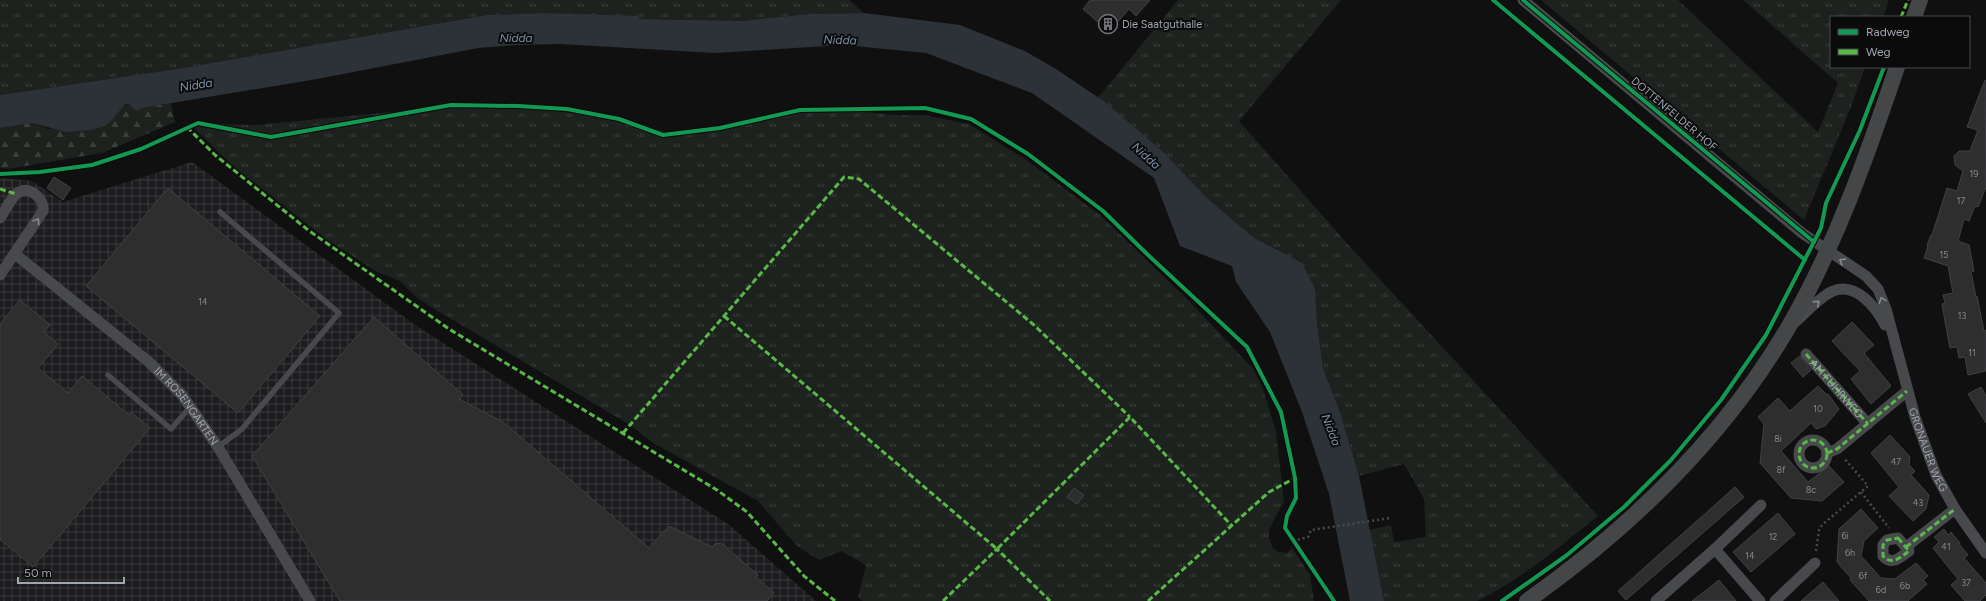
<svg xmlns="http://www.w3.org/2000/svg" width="1986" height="601" font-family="Figtree,sans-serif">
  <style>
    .industrial { fill: url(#industrial-grid) }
    .grass { fill: url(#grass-tufts) }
    .forest { fill: url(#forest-firs) }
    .water { fill: #2c3238 }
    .building { fill: #2e2e2f; stroke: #404144 }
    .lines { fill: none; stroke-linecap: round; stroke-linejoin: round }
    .path { stroke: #494a4d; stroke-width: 2.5; stroke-dasharray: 2 3; stroke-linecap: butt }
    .lane { stroke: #48494c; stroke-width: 5.5 }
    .street { stroke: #48494c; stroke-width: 11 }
    .secondary { stroke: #454648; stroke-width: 16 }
    .quiet { stroke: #58b947; stroke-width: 3; stroke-dasharray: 6 3; stroke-linecap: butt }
    .cycleway-casing { stroke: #0b0b0c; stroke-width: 6 }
    .cycleway { stroke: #139951; stroke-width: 4 }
    .oneway { stroke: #878a92 }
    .labels { text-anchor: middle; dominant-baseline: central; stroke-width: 4; stroke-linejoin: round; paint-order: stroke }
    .number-label { font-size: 9px; fill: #858890 }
    .poi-label { font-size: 11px; fill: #a2a6b0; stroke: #0b0b0c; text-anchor: start }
    .street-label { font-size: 11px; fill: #a2a6b0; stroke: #0b0b0c }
    .water-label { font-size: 12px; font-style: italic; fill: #7c91a8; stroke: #0b0b0c }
  </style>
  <defs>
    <pattern id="industrial-grid" width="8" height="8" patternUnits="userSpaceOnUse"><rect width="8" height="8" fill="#1d1d1f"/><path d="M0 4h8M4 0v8" fill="none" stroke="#3b3b3d"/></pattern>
    <pattern id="grass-tufts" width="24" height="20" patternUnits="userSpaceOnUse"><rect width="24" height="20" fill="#1d221e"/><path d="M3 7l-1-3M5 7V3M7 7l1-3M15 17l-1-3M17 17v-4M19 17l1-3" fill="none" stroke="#3b3f3c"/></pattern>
    <pattern id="forest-firs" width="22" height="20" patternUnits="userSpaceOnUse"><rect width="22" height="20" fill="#1d221e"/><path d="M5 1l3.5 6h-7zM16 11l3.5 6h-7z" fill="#3b3f3c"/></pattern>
  </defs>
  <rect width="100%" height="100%" fill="#101011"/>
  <polygon class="industrial" points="192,162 418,327 728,524 816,601 0,601 0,178 32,181 63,202"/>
  <g class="grass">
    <polygon points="0,0 849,0 864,13 809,14 741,21 640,19 639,16 622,16 621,17 542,13 487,15 177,69 0,95"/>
    <path d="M1178 0H1341L1239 121 1352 249 1598 516C1561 545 1520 581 1477 601H1384L1369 530 1391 525 1394 542 1426 537 1424 499 1404 464 1359 476 1341 415 1323 368 1317 323 1315 289 1275 251 1254 238 1206 197 1098 98Z"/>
    <polygon points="1541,0 1678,0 1818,132 1838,83 1743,0 1889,0 1883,17 1831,17 1831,67 1865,67 1851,107 1804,220"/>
    <polygon points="470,106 559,111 629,121 666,132 729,128 781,112 814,107 895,115 923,115 969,124 1025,159 1100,215 1192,304 1254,370 1263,389 1276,432 1284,501 1269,530 1269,537 1272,547 1278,552 1287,553 1292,548 1310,575 1314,601 863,601 858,597 866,565 841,551 819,560 796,545 758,501 655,444 630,425 418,299 400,281 377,272 326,239 231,164 194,128 208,124 256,125 442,107"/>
  </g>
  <polygon class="forest" points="171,103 175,122 102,153 8,169 0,168 0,128 32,123 49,129 115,117 117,111 125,104 142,108"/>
  <polygon class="water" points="542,13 639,16 640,19 741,21 809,14 864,13 960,25 1025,51 1056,69 1105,102 1163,152 1206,197 1254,238 1302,263 1315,289 1317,323 1323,368 1341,415 1359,476 1384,601 1350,601 1329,494 1302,412 1270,332 1236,282 1232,266 1180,246 1154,178 1032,93 926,53 844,45 715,53 560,44 517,45 478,48 317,79 142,108 137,111 128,104 125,104 111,121 105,126 91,130 66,132 32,123 0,128 0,95 177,69 487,15"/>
  <g class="building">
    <polygon points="1090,0 1150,0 1136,16 1129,9 1109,32 1083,9"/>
    <polygon points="1985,80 1986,187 1978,207 1975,206 1969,221 1964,219 1958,241 1969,245 1974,271 1971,272 1976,297 1977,296 1984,331 1986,330 1986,371 1968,375 1965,357 1959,358 1957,347 1950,348 1948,338 1942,304 1945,303 1943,295 1953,293 1948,266 1924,258 1928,246 1927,245 1931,235 1932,235 1947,188 1957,191 1963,171 1955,165 1954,156 1959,151 1970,151 1978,130 1967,127"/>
    <polygon points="54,177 71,188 63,200 47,188"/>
    <polygon points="168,188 320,316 238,413 86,286"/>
    <polygon points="20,300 50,325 44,332 58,344 38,368 68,393 82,376 129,415 131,412 150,428 33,567 0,539 0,324"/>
    <polygon points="374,317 463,395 459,399 503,422 649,548 669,526 712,547 715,544 721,543 758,575 756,577 774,593 767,601 340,601 252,456"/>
    <polygon points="1852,322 1874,345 1864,353 1891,386 1871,404 1851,379 1860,371 1832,341"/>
    <polygon points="1800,356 1811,370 1803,377 1791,363"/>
    <polygon points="1818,386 1827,395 1828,394 1839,409 1825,426 1816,429 1811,423 1781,451 1808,482 1829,466 1844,482 1822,501 1791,498 1760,463 1764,424 1758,417 1778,398 1790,411"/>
    <polygon points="1981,387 1986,396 1986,423 1968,394"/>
    <polygon points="1890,435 1910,457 1909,465 1915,471 1911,475 1929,495 1926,509 1913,521 1889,496 1899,487 1871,453"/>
    <polygon points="1735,487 1744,497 1626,600 1618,591"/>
    <polygon points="1074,488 1084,495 1077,504 1067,497"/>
    <polygon points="1861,509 1878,528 1864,541 1861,556 1881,578 1895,579 1916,563 1928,576 1923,580 1927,584 1908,601 1869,601 1850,580 1851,578 1837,562 1839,529"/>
    <polygon points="1778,513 1795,534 1751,572 1733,552"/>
    <polygon points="1944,529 1948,535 1951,532 1960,543 1959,544 1968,555 1964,558 1986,583 1986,595 1980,601 1965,601 1951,585 1958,579 1933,548 1939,542 1934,537"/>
    <polygon points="1719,580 1736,601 1692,601 1709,588"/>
    <polygon points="1823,582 1839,601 1801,601"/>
  </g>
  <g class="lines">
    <g class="path">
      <polyline points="1493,0 1805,260"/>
      <polyline points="1861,492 1889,528"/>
      <polyline points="1293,541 1308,537 1311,530 1390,518"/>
      <polyline points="1816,551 1819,530 1822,525 1868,486 1844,458"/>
    </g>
    <g class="lane">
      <polyline points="108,375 171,429 191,406"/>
      <polyline points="218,447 242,429 339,313 220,212"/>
    </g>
    <g class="street">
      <path id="s1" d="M1523 0 1802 233 1866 276 1878 289 1886 309 1915 417 1936 475 1955 509 1986 553"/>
      <path d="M0 218C5 211 10 200 16 194 28 184 45 198 43 211L0 275"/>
      <path id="s2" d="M15 254 149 362 182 395 218 447 310 601"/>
      <path d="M1794 323C1806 313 1819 297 1833 291 1856 282 1876 307 1885 325"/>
      <path id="s3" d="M1806 354 1868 424"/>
      <circle cx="1813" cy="454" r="14"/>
      <polyline points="1827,453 1837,449 1907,391"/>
      <path d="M1898 538 1909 551C1901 557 1892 566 1883 556V545L1887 540Z"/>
      <polyline points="1906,547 1955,509"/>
      <polyline points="1715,549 1760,601"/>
      <polyline points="1656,601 1715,549 1761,505"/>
      <polyline points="1775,601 1815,563"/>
    </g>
    <g class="secondary">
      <polyline points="1914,17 1920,0"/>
      <path d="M1527 601C1630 528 1724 437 1788 328 1835 247 1867 156 1897 67"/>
    </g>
    <g class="quiet">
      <polyline points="1901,17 1908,0"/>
      <polyline points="187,127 215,155 308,230 449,329 717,490 747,512 804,576 835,601"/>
      <polyline points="0,189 16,194"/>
      <polyline points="724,316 997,549 1130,417 1232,526"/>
      <polyline points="1806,354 1868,424"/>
      <polyline points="623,433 844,177 859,179 1034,325 1130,417"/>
      <circle cx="1813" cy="454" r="14"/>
      <polyline points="1827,453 1837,449 1907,391"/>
      <path d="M1898 538 1909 551C1901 557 1892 566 1883 556V545L1887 540Z"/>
      <polyline points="1906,547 1955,509"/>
      <polyline points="943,601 997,549 1050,601"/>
      <polyline points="1148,601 1269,492 1295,478"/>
    </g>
    <g class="cycleway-casing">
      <g id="cycleway">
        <polyline points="1493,0 1805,260"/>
        <polyline points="1523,0 1814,242"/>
        <polyline points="0,174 40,172 92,165 141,149 198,123 271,137 451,105 518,106 567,109 619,119 663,135 720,128 800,110 925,108 971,119 1028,154 1103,211 1147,254 1247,347 1281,412 1295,478 1296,498 1287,516 1285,528 1334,601"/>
        <polyline points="1502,601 1567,555 1624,507 1671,460 1721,400 1766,335 1821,228 1826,203 1860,130 1884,67"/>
      </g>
    </g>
    <use href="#cycleway" class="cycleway"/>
  </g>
  <defs><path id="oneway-chevron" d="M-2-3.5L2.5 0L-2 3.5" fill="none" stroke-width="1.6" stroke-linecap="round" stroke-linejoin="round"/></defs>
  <g class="oneway">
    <use href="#oneway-chevron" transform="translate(37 221) rotate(-56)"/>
    <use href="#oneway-chevron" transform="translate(1842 261) rotate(-148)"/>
    <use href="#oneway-chevron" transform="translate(1882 300) rotate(-110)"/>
    <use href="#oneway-chevron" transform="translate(1817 303) rotate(-42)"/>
  </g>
  <defs>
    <g id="building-ring" transform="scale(1)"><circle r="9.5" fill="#0b0b0c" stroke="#6f7278" stroke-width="1.5"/><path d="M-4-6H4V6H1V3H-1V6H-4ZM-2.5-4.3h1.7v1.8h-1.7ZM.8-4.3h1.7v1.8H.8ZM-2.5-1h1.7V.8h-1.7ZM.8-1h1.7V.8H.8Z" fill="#6f7278"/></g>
  </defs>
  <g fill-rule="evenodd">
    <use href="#building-ring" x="1108" y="24"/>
  </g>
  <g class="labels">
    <g class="number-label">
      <text x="1974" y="173">19</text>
      <text x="1961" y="200">17</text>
      <text x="1944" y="254">15</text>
      <text x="203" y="301">14</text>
      <text x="1962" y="315">13</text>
      <text x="1972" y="352">11</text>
      <text x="1818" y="408">10</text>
      <text x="1778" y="438">8i</text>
      <text x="1896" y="461">47</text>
      <text x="1781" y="469">8f</text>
      <text x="1811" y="489">8c</text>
      <text x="1918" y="502">43</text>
      <text x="1845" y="535">6i</text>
      <text x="1773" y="536">12</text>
      <text x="1946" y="546">41</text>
      <text x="1850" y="552">6h</text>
      <text x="1750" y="555">14</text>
      <text x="1863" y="575">6f</text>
      <text x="1966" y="582">37</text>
      <text x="1905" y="585">6b</text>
      <text x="1881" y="589">6d</text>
    </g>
    <g class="poi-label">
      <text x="1122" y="24">Die Saatguthalle</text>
    </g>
    <g class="street-label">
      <text transform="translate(1674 114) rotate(40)">DOTTENFELDER HOF</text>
      <text stroke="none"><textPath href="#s3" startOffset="46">AM FUHRWEG</textPath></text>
      <text stroke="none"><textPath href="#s2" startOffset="230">IM ROSENGARTEN</textPath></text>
      <text stroke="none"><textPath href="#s1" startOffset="627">GRONAUER WEG</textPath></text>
    </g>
    <g class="water-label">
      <text x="516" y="38">Nidda</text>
      <text transform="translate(840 40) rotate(2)">Nidda</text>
      <text transform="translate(196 85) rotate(-9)">Nidda</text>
      <text transform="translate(1146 156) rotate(42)">Nidda</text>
      <text transform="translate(1331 430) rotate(69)">Nidda</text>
    </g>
  </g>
  <rect x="1830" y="16" width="140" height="52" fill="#0b0b0c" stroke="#47494e"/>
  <rect x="1838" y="29" width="20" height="6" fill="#139951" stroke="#47494e"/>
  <text x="1866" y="36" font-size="12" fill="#a2a6b0">Radweg</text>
  <rect x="1838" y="49" width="20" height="6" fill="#58b947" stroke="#47494e"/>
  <text x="1866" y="56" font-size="12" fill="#a2a6b0">Weg</text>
  <path d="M18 577v6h106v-6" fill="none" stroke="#a2a6b0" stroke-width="2"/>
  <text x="24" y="577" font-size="12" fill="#a2a6b0" stroke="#0b0b0c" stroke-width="3" paint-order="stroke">50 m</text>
</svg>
